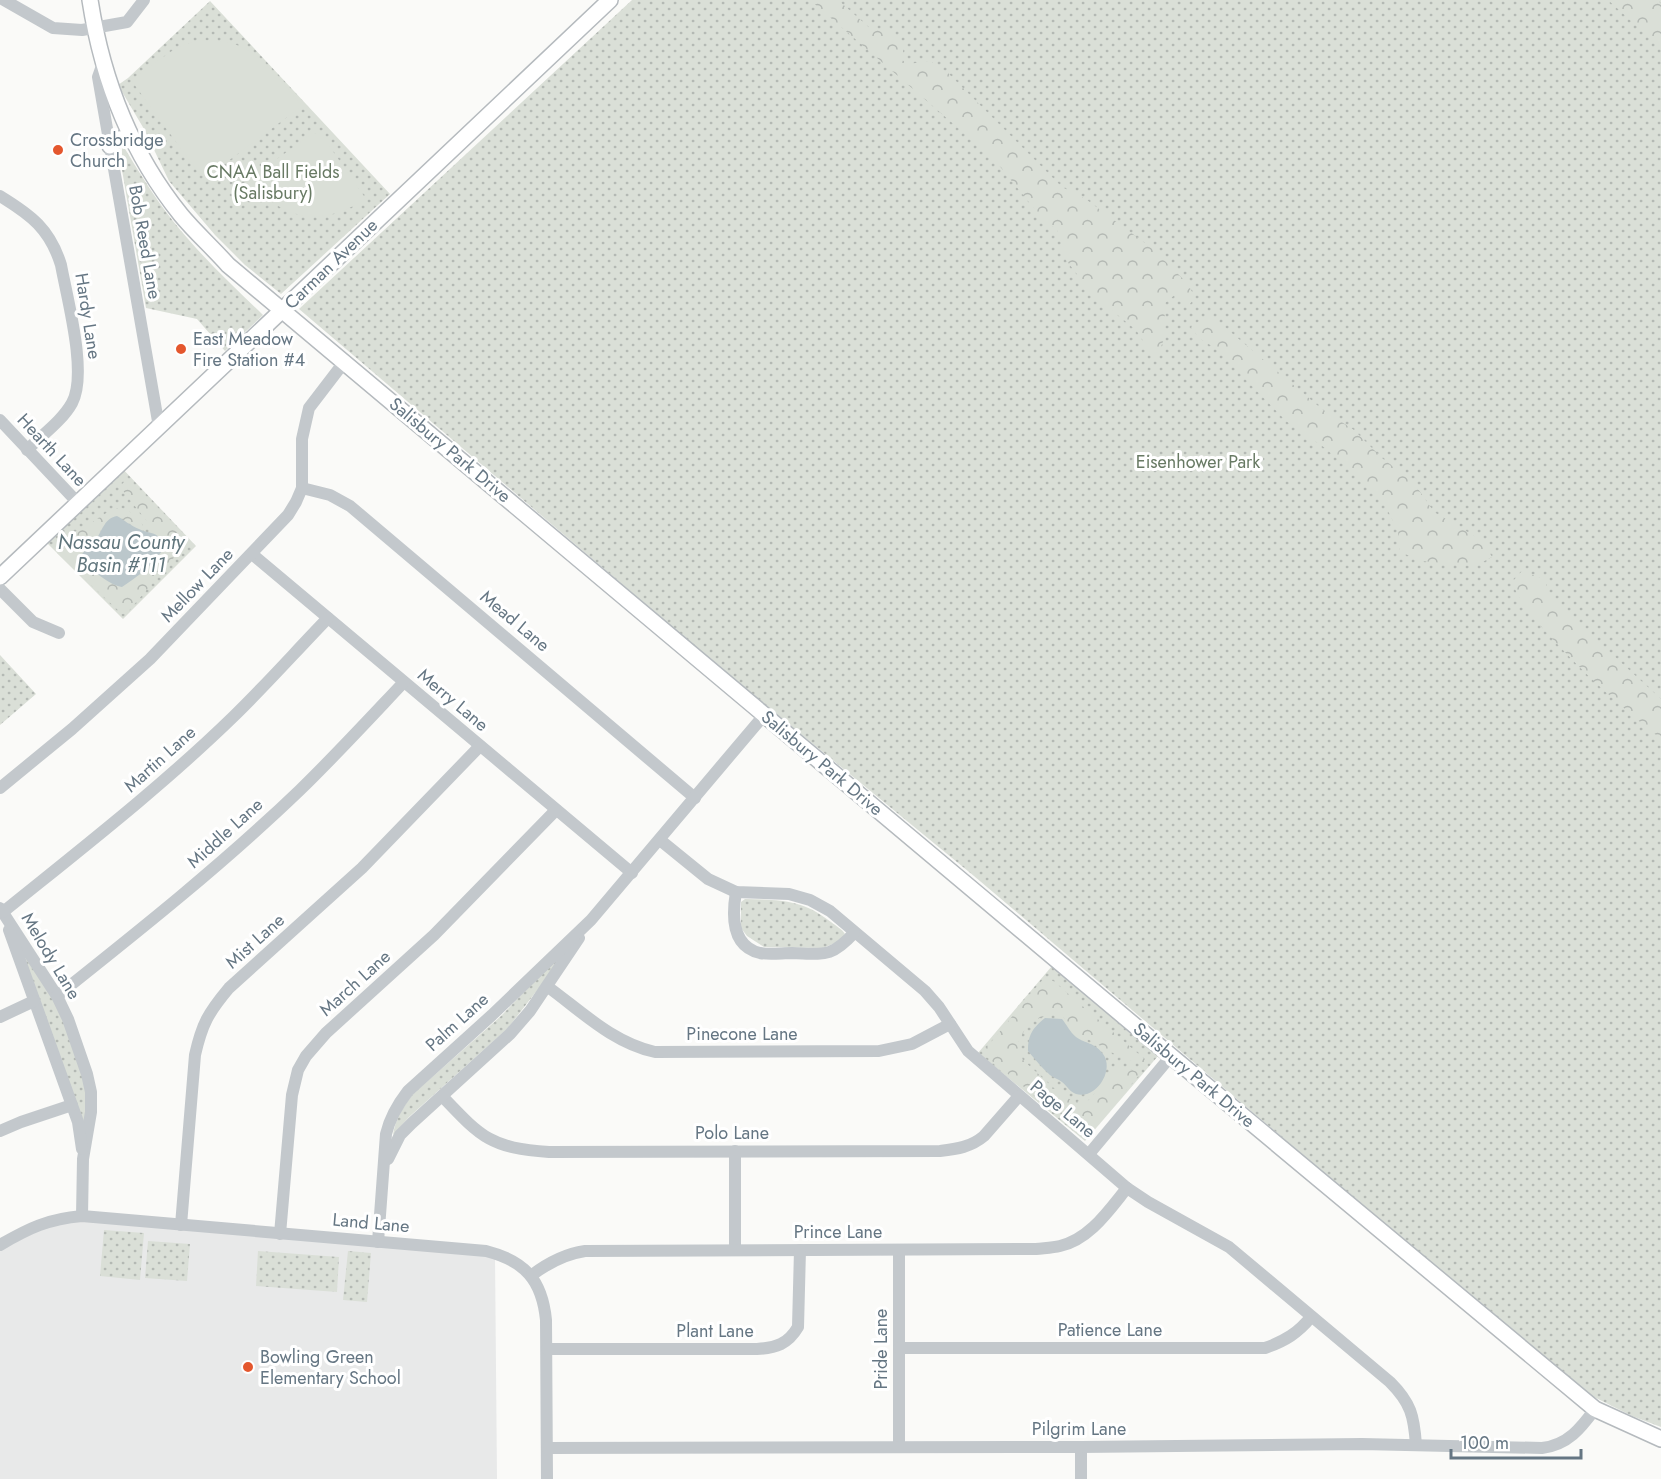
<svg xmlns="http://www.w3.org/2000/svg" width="1661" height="1479" font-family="Jost,sans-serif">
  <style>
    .built { fill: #e8e9e9 }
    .green { fill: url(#green-dots) }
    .forest { fill: url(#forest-crowns) }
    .pitch { fill: #dadfd7 }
    .water { fill: #bbc7cb }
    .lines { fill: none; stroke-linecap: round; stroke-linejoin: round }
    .major-casing { stroke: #b5babe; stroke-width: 18 }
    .minor { stroke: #c3c8cc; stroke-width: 12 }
    .major { stroke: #fff; stroke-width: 15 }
    .poi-dot { fill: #e4572e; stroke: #fff; stroke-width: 2 }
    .labels { text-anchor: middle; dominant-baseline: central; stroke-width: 6; stroke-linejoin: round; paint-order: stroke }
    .poi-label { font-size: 18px; fill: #657683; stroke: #fff; text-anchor: start }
    .park-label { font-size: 18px; fill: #687a64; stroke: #fff }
    .street-label { font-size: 18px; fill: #657683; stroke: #fff }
    .water-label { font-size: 20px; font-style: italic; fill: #60757c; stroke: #fff }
  </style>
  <defs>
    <pattern id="green-dots" width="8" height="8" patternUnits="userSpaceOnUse" patternTransform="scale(1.5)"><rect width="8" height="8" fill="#dadfd7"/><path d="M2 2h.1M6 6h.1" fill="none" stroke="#b4b9b4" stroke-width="1.8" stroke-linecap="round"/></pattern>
    <pattern id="forest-crowns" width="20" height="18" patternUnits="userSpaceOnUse" patternTransform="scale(1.5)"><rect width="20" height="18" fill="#dadfd7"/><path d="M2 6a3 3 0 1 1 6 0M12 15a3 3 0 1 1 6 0" fill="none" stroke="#b4b9b4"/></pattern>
  </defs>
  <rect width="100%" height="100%" fill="#fafaf8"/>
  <polygon class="built" points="80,1218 495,1256 497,1479 0,1479 0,1248 47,1223"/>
  <g class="green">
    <polygon points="632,0 1661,0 1661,1427 1632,1416 1592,1396 1533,1350 974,876 718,666 299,309"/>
    <polygon points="210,1 390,194 281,294 245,265 215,235 169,181 144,129 118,85 128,78"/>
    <path d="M122 144C138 170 154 197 173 221 200 255 232 285 263 315L225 351 197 319 146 308 122 170Z"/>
    <polygon points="119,465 196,546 123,619 42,538"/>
    <polygon points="0,655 36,694 0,725"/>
    <path d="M745 899C780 900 802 899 831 922 836 926 842 929 845 934L840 941 823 948 764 947 747 936 741 928V902Z"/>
    <polygon points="6,919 56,997 89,1090 83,1151"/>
    <path d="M559 956 562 958 508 1028 409 1117 393 1135C395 1120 403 1107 413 1094L501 1016Z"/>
    <polygon points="1052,966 1158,1056 1085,1141 978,1053"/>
    <polygon points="104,1230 144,1233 140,1280 100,1276"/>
    <polygon points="148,1241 190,1244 187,1281 145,1278"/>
    <polygon points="258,1251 339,1257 337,1292 256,1286"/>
    <polygon points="348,1251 371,1253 367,1302 343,1300"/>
  </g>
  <g class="forest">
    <polygon points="810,0 838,0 872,30 885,30 904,44 902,60 908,64 930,61 948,73 1062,187 1087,200 1153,249 1187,283 1195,297 1187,308 1177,293 1165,303 1164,339 1157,357 1151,353 1136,330 1093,295 1066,260 1057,229 1045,222 994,159"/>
    <polygon points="1608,0 1658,0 1661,4 1661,48"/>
    <polygon points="1214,318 1323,410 1354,430 1382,458 1414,483 1434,512 1483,541 1492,557 1475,566 1422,561 1400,552 1398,531 1381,497 1325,448 1286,421 1215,348 1199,338 1191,327 1202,319"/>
    <path d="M125 481 188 541 127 613 122 614 57 553C62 535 76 532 91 523 107 514 118 499 135 516 141 521 143 524 144 531L121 518 101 529 98 537 80 557C86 568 110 584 123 587L126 584 161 542C150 522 133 506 120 486Z"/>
    <path d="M1522 571 1546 580V594L1661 699V739C1621 707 1583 673 1549 635 1534 619 1520 603 1512 582Z"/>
    <path d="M1044 978 1051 979 1148 1062C1122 1063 1117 1054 1095 1043 1090 1039 1083 1039 1078 1035 1070 1026 1066 1016 1054 1012L1028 1023 1017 1045 1023 1060 1057 1091 1074 1102 1089 1100 1118 1065 1141 1073 1086 1137 982 1053Z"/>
  </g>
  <g class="pitch">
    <path d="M198 40C207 41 218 40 227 42 261 50 281 81 302 106L208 176 200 175 131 80 176 48Z"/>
    <path d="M313 133 321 134 366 199C321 227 283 222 249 179Z"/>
  </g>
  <g class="water">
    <path d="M117 516C124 520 131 526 139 529 153 536 161 529 162 551 148 569 141 574 122 587 111 586 85 566 80 557 85 549 92 545 97 538 103 529 105 518 117 516Z"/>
    <path d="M1045 1018 1062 1019C1067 1025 1070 1032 1076 1037 1086 1044 1094 1042 1103 1054 1115 1070 1096 1100 1076 1094 1070 1092 1067 1086 1062 1082 1058 1079 1054 1078 1050 1075 1042 1068 1035 1059 1028 1051 1028 1034 1033 1028 1045 1018Z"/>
  </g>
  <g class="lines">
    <g class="major-casing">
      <g id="major">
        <path d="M90 0C102 78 131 153 181 215 195 232 213 248 228 265L1171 1056 1595 1409 1661 1439"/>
        <path d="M110 146C116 137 123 138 133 139"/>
        <polyline points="0,577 610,0"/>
      </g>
    </g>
    <g class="minor">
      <polyline points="4,0 53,28 82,30 127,22 144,0"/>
      <polyline points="103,63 98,77 159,427"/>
      <path d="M0 196C31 215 50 229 61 265 67 298 88 374 72 403 62 421 42 435 27 450"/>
      <polyline points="0,420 79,504"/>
      <polyline points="302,488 330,495 350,506 695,798"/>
      <polyline points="252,554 632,873"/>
      <polyline points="0,589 33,622 59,633"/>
      <polyline points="0,788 72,729 150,659 288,515 296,502 302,488 302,439 309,408 345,361"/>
      <path d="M660 840 708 879 736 892 789 894 810 900 830 911 925 991 939 1007 968 1051 1127 1188 1148 1202 1229 1247 1390 1382C1411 1403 1414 1416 1416 1445"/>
      <path d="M736 892C732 915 731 946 760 953 770 955 782 953 792 953 824 954 831 958 854 933"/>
      <polyline points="0,908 57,996 68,1019 87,1074 91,1092 91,1112 83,1159 82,1216"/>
      <path d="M3 912C81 849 161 787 233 717 266 685 296 651 328 618"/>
      <polyline points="9,930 78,1122 82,1149"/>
      <path d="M548 987C581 1011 613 1043 655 1052L879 1051 912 1044 950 1024"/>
      <path d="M57 996C140 930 223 864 300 790 336 755 370 718 404 682"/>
      <polyline points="0,1017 34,1001"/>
      <path d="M442 1096C481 1137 490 1148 549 1152L940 1151C957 1149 971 1147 984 1136L1019 1096"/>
      <polyline points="0,1131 21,1122 72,1105"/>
      <polyline points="1089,1154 1171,1056"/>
      <polyline points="388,1159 400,1135 412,1123 510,1034 530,1011 579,938"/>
      <path d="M181 1225 195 1055C202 1024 208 1013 229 988L362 868 480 746"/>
      <polyline points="280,1234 292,1095 298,1070 306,1056 326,1033 434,935 556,810"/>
      <path d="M378 1242 386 1134C390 1117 398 1104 408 1091L492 1015 591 920 765 714"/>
      <path d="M0 1245C29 1228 48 1219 82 1216L486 1251C525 1261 542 1280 546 1320L547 1479"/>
      <polyline points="735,1250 735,1151"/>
      <polyline points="899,1250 899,1447"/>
      <path d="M532 1275C548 1263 564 1254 585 1251L1036 1249C1044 1248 1052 1248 1060 1246 1090 1239 1109 1210 1127 1188"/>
      <path d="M899 1348H1265C1285 1341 1298 1333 1311 1317"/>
      <path d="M547 1349H757C776 1348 788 1344 798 1327L800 1250"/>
      <polyline points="1081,1447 1081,1479"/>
      <path d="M547 1448 1081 1447 1362 1444 1542 1448C1568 1445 1581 1428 1595 1409"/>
    </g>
    <use href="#major" class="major"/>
  </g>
  <g class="poi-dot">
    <circle cx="58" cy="150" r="6"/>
    <circle cx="181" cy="349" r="6"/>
    <circle cx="248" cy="1367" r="6"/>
  </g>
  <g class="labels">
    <g class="poi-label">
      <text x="70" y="140">Crossbridge<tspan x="70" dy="21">Church</tspan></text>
      <text x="193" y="339">East Meadow<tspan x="193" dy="21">Fire Station #4</tspan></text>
      <text x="260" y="1357">Bowling Green<tspan x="260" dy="21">Elementary School</tspan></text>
    </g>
    <g class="park-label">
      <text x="273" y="172">CNAA Ball Fields<tspan x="273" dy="21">(Salisbury)</tspan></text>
      <text x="1198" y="462">Eisenhower Park</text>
    </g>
    <g class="street-label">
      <text transform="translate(145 242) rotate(80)">Bob Reed Lane</text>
      <text transform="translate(331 264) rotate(-44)">Carman Avenue</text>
      <text transform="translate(88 316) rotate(81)">Hardy Lane</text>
      <text transform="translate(52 450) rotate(47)">Hearth Lane</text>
      <text transform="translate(450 450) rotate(40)">Salisbury Park Drive</text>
      <text transform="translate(197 585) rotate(-46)">Mellow Lane</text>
      <text transform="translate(515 621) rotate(40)">Mead Lane</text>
      <text transform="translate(453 700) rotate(40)">Merry Lane</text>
      <text transform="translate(160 759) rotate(-42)">Martin Lane</text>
      <text transform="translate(822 763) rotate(40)">Salisbury Park Drive</text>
      <text transform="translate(225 833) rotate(-42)">Middle Lane</text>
      <text transform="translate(255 941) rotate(-42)">Mist Lane</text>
      <text transform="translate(51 956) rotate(59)">Melody Lane</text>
      <text transform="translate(355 983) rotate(-42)">March Lane</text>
      <text transform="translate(457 1022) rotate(-42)">Palm Lane</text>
      <text x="742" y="1034">Pinecone Lane</text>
      <text transform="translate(1194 1075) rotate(40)">Salisbury Park Drive</text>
      <text transform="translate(1063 1109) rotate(40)">Page Lane</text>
      <text x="732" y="1133">Polo Lane</text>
      <text transform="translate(371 1223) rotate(5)">Land Lane</text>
      <text x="838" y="1232">Prince Lane</text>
      <text x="1110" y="1330">Patience Lane</text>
      <text x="715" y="1331">Plant Lane</text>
      <text transform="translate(881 1349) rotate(-90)">Pride Lane</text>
      <text x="1079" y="1429">Pilgrim Lane</text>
    </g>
    <g class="water-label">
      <text x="121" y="542">Nassau County<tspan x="121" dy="23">Basin #111</tspan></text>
    </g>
  </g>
  <path d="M1451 1449v9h130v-9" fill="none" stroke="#657683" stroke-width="3"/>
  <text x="1460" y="1449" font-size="18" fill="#657683" stroke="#ffffff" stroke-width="4.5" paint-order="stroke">100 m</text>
</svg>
